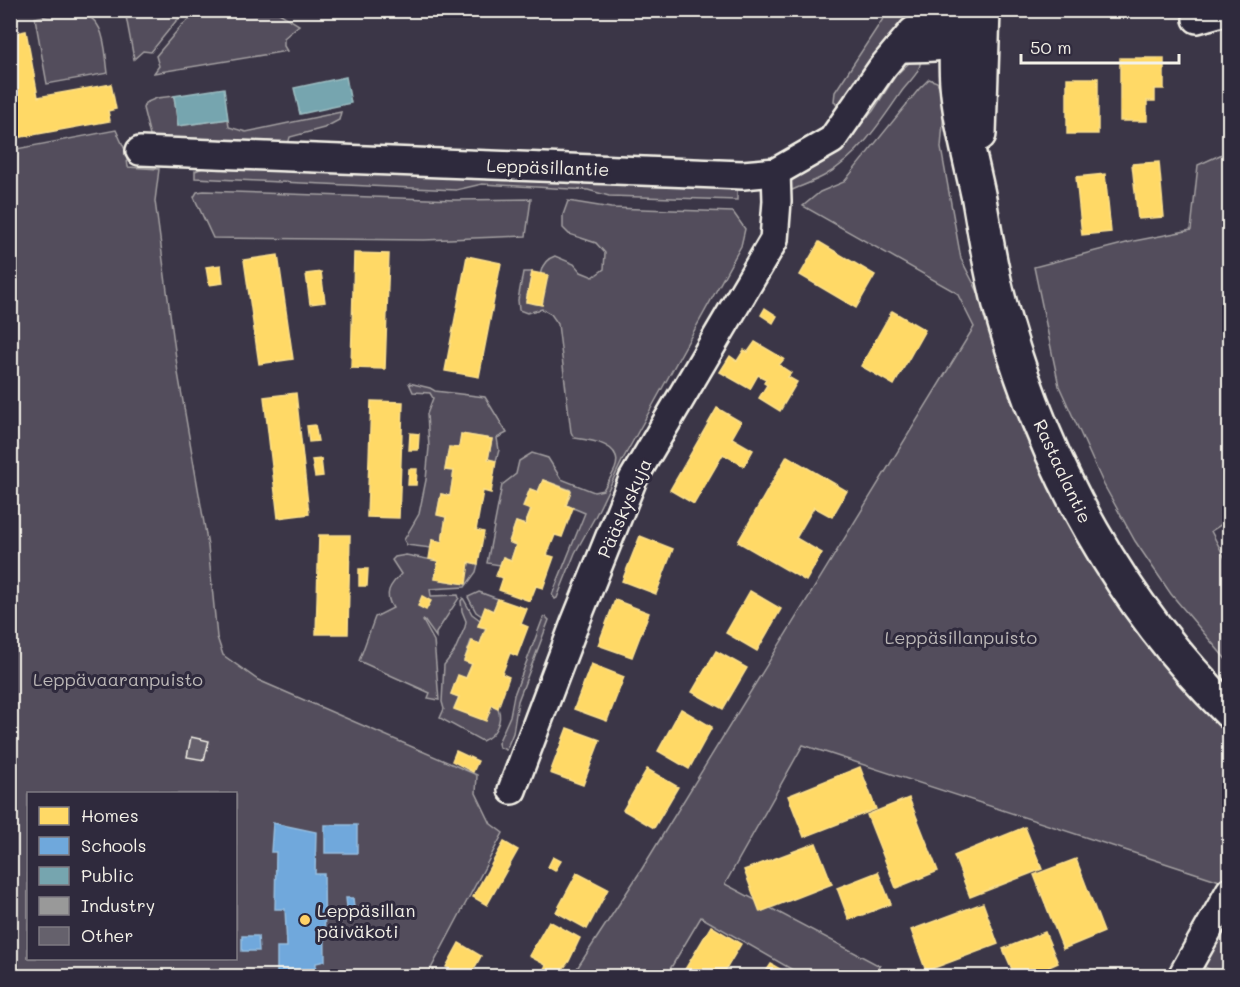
<svg xmlns="http://www.w3.org/2000/svg" width="1240" height="987" font-family="Mali,sans-serif">
  <style>
    .green { fill: #534e5c; stroke: #a4a0a2; stroke-width: 1.5; fill-rule: evenodd }
    .homes { fill: #ffd966; stroke: #fce08d; stroke-width: 1.5 }
    .schools { fill: #6fa8dc; stroke: #97bee0; stroke-width: 1.5 }
    .public { fill: #76a5af; stroke: #9cbcc0; stroke-width: 1.5 }
    .industry { fill: #999; stroke: #b4b3b1; stroke-width: 1.5 }
    .building { fill: #65616c; stroke: #f4f1e8; stroke-width: 1.5 }
    .lines { fill: none; stroke-linecap: round; stroke-linejoin: round }
    .minor-casing { stroke: #f4f1e8; stroke-width: 32 }
    .major-casing { stroke: #f4f1e8; stroke-width: 38 }
    .minor { stroke: #2f2a3d; stroke-width: 27 }
    .major { stroke: #2f2a3d; stroke-width: 33 }
    .poi-dot { fill: #ffd166; stroke: #2f2a3d; stroke-width: 2 }
    .labels { text-anchor: middle; dominant-baseline: central; stroke-width: 6; stroke-linejoin: round; paint-order: stroke }
    .street-label { font-size: 18px; fill: #f4f1e8; stroke: #2f2a3d }
    .park-label { font-size: 18px; fill: #bcb8b7; stroke: #2f2a3d }
    .poi-label { font-size: 18px; fill: #f4f1e8; stroke: #2f2a3d; text-anchor: start }
  </style>
  <rect width="100%" height="100%" fill="#3b3647"/>
  <filter id="ink" filterUnits="userSpaceOnUse"><feTurbulence type="fractalNoise" baseFrequency=".0167" numOctaves="2"/><feDisplacementMap in="SourceGraphic" scale="12" xChannelSelector="R" yChannelSelector="G"/><feConvolveMatrix kernelMatrix="1 2 1 2 8 2 1 2 1" color-interpolation-filters="sRGB"/></filter>
  <g filter="url(#ink)">
    <g class="green">
      <path d="M72 10C107 16 104 45 108 73L47 84 35 18Z"/>
      <polygon points="202,10 276,11 299,25 284,38 284,46 287,51 154,73 159,66 156,56 182,25"/>
      <polygon points="125,11 125,10 190,11 176,21 151,52 143,51 134,59"/>
      <polygon points="888,11 920,11 920,19 841,112 834,101 835,92"/>
      <path d="M921 60C919 75 910 80 902 91 881 122 858 157 824 176 813 182 801 186 790 191L789 185 794 176 834 154 873 111 896 75 909 63Z"/>
      <polygon points="929,79 937,82 943,95 944,109 941,148 961,259 977,290 988,317 1023,422 1060,508 1114,601 1188,694 1229,736 1229,872 1223,882 803,745 725,884 880,966 874,976 803,976 701,917 666,976 572,976 640,872 974,327 957,293 803,206 820,192 844,182 919,89"/>
      <polygon points="174,96 178,126 228,119 229,127 246,132 341,112 339,120 324,128 290,137 288,145 151,140 143,108 145,103 157,98"/>
      <path d="M116 130 126 152 128 167 159 169 155 201 178 373 208 546 217 637 223 655 258 680 477 775 476 793 491 824 503 833 427 976H11V150ZM28 794H236V958H28Z"/>
      <polygon points="1229,151 1230,519 1211,531 1229,566 1229,663 1171,594 1135,541 1104,485 1059,386 1034,267 1134,241 1191,230 1198,165"/>
      <polygon points="208,166 737,188 737,200 609,196 588,190 482,184 456,190 195,178 195,171"/>
      <polygon points="204,191 455,200 531,199 526,236 424,240 213,238 194,197 197,192"/>
      <path d="M568 201 611 208 733 212 745 229 741 246 623 459 595 517 575 553 557 598 555 599 552 595 585 513 566 505 571 490 543 480 538 492 530 489 523 506 531 510 525 525 516 522 509 542 516 545 511 560 503 557 500 565 487 563 502 485 516 474 519 461 532 453 548 458 561 479 594 492 603 490C607 483 612 476 615 469 625 444 590 440 574 438L571 432 558 324 551 314 542 309 527 313 519 310 518 300 523 272H532L526 302 542 305C541 287 534 263 555 256L574 264 581 272 593 277 604 269 605 253 596 243 569 234 563 228V215Z"/>
      <polygon points="409,383 430,388 435,391 485,397 507,433 497,438 499,450 496,461 488,459 492,439 461,434 459,448 449,447 445,470 454,471 450,496 441,494 437,514 446,517 442,542 432,540 431,548 407,545 404,540 419,514 426,480 429,447 427,414 433,398 430,393 413,392"/>
      <path d="M406 555 438 561 435 579 465 584 469 562 478 564 476 572 465 587 430 589 431 596 458 595 459 598 436 633V637L424 620 423 621 434 641 439 700 428 698 430 693 359 661 375 617 393 608C383 594 390 585 401 574L392 560 395 557Z"/>
      <polygon points="479,592 498,599 493,611 485,608 482,616 476,612 468,597"/>
      <path d="M463 598 472 614 480 620 478 626 486 628 480 644 471 641 464 661 472 664 466 678 458 676 451 694 459 697 454 708 492 705 498 708C503 721 495 736 482 741L440 718 444 709 442 702 444 665 454 652 465 627 466 621 462 611 461 601Z"/>
      <polygon points="546,617 549,620 518,701 513,733 506,750 499,747 498,743 510,716 514,695 543,618"/>
      <polygon points="1229,924 1229,976 1221,976 1203,966"/>
    </g>
    <g class="homes">
      <polygon points="15,24 16,33 26,31 38,97 111,84 116,109 108,111 110,121 10,139 10,25"/>
      <polygon points="1120,58 1164,58 1164,89 1155,89 1155,101 1147,101 1147,121 1120,121"/>
      <rect x="1067" y="78" width="31" height="56"/>
      <polygon points="1159,162 1164,217 1138,219 1132,164"/>
      <polygon points="1105,174 1111,232 1082,235 1076,177"/>
      <polygon points="819,242 875,275 856,308 800,275"/>
      <polygon points="354,253 389,254 385,369 351,368"/>
      <polygon points="278,255 293,359 259,364 244,260"/>
      <polygon points="467,256 501,263 479,377 445,371"/>
      <polygon points="221,265 223,283 209,285 206,267"/>
      <polygon points="321,272 325,302 310,304 306,274"/>
      <polygon points="532,272 548,275 542,305 526,302"/>
      <polygon points="765,308 777,316 773,323 761,315"/>
      <polygon points="892,311 925,330 894,385 861,366"/>
      <polygon points="755,342 784,359 779,365 791,373 788,377 797,382 780,411 759,398 767,385 764,383 766,379 758,375 750,389 720,372 730,356 737,361 744,350 748,352"/>
      <polygon points="296,393 309,514 278,518 264,397"/>
      <polygon points="371,401 403,402 399,518 367,517"/>
      <polygon points="717,408 741,422 732,438 753,450 744,466 723,454 694,504 670,490"/>
      <polygon points="315,425 318,441 309,442 307,426"/>
      <polygon points="410,433 419,434 418,450 409,450"/>
      <polygon points="461,434 492,439 488,459 496,461 491,493 483,491 476,530 484,532 478,564 469,562 466,584 435,579 438,561 429,559 432,540 442,542 446,517 437,515 441,494 450,496 454,471 445,470 449,447 459,448"/>
      <polygon points="787,456 847,491 832,517 814,507 796,538 822,553 806,581 738,542"/>
      <polygon points="321,459 323,476 315,477 312,460"/>
      <polygon points="409,469 417,469 416,485 408,485"/>
      <polygon points="543,480 571,491 566,505 573,508 562,537 555,535 547,555 554,557 543,588 536,586 530,601 499,590 503,578 496,576 503,557 511,560 516,545 509,542 516,522 525,525 531,510 523,507 530,489 538,492"/>
      <polygon points="319,535 350,535 348,634 316,634"/>
      <polygon points="640,536 673,549 656,594 622,581"/>
      <polygon points="359,569 368,569 367,586 359,586"/>
      <polygon points="750,591 781,609 757,651 726,633"/>
      <polygon points="422,596 431,601 426,610 418,606"/>
      <polygon points="498,599 527,609 521,624 528,627 517,656 510,653 502,674 509,677 498,708 492,705 486,721 454,709 459,697 451,694 458,675 466,678 472,664 464,661 472,641 480,644 486,628 478,626 485,607 493,611"/>
      <polygon points="615,600 649,613 632,657 598,645"/>
      <polygon points="716,651 747,668 723,709 692,692"/>
      <polygon points="591,664 624,677 607,721 574,709"/>
      <polygon points="681,709 712,727 689,769 658,751"/>
      <polygon points="567,728 600,740 583,785 550,773"/>
      <polygon points="456,751 478,761 473,772 452,761"/>
      <polygon points="860,767 876,809 804,837 788,796"/>
      <polygon points="647,769 678,787 654,828 623,810"/>
      <polygon points="909,798 938,871 896,888 867,815"/>
      <polygon points="1025,827 1042,869 970,897 954,856"/>
      <polygon points="504,842 518,850 487,905 473,897"/>
      <polygon points="816,843 832,884 760,912 744,870"/>
      <polygon points="553,857 561,861 555,871 548,867"/>
      <polygon points="1076,859 1104,932 1063,949 1034,875"/>
      <polygon points="878,872 891,904 849,920 837,888"/>
      <polygon points="577,873 608,889 587,929 556,912"/>
      <polygon points="983,903 998,944 926,971 911,930"/>
      <polygon points="549,921 580,938 569,961 560,973 553,969 549,976 540,976 546,965 529,956"/>
      <polygon points="711,926 741,944 722,976 681,976"/>
      <polygon points="1045,932 1058,963 1049,967 1052,975 1015,976 1003,949"/>
      <polygon points="459,943 481,956 470,976 463,976 446,967"/>
      <polygon points="771,964 792,976 763,976"/>
    </g>
    <g class="schools">
      <polygon points="273,823 316,832 315,874 324,874 325,961 316,963 316,976 277,976 277,947 287,947 285,909 275,909 276,852 271,852"/>
      <rect x="325" y="825" width="32" height="28"/>
      <polygon points="346,898 353,898 355,916 348,916"/>
      <polygon points="242,936 258,936 259,951 242,951"/>
    </g>
    <g class="public">
      <polygon points="346,77 351,103 300,114 294,88"/>
      <polygon points="224,88 228,119 178,126 174,96"/>
    </g>
    <polygon class="industry" points="1050,10 1070,10 1070,16 1050,15"/>
    <polygon class="building" points="191,737 209,741 204,760 187,757"/>
    <g class="lines">
      <g class="minor-casing">
        <g id="minor">
          <polyline points="1197,19 1229,10"/>
          <path d="M899 48C926 48 949 49 972 35"/>
          <polyline points="140,151 743,175 776,172 832,140 882,68 913,31 924,25 957,19 974,27"/>
          <polyline points="512,790 575,623 633,479 774,240 777,201 776,172"/>
          <polyline points="1182,976 1230,891"/>
        </g>
      </g>
      <g class="major-casing">
        <g id="major">
          <path d="M958 10C957 34 955 59 957 83 960 122 971 160 979 199 986 240 993 283 1005 323 1047 469 1121 605 1230 712"/>
          <polyline points="979,134 983,10"/>
        </g>
      </g>
      <use href="#minor" class="minor"/>
      <use href="#major" class="major"/>
    </g>
  </g>
  <circle class="poi-dot" cx="305" cy="920" r="6"/>
  <g class="labels">
    <g class="street-label">
      <text transform="translate(548 167) rotate(2)">Leppäsillantie</text>
      <text transform="translate(1063 471) rotate(65)">Rastaalantie</text>
      <text transform="translate(624 508) rotate(-66)">Pääskyskuja</text>
    </g>
    <g class="park-label">
      <text x="961" y="637">Leppäsillanpuisto</text>
      <text x="118" y="679">Leppävaaranpuisto</text>
    </g>
    <g class="poi-label">
      <text x="317" y="910">Leppäsillan<tspan x="317" dy="21">päiväkoti</tspan></text>
    </g>
  </g>
  <rect width="1240" height="987" fill="none" stroke="#2f2a3d" stroke-width="36"/>
  <rect x="18" y="18" width="1204" height="951" fill="none" stroke="#f4f1e8" stroke-width="2" filter="url(#ink)"/>
  <rect x="27" y="792" width="210" height="168" fill="#2f2a3d" stroke="#7e7a81" stroke-width="1.5"/>
  <rect x="39" y="807" width="30" height="18" fill="#ffd966" stroke="#7e7a81" stroke-width="1.5"/>
  <text x="81" y="822" font-size="18" fill="#f4f1e8">Homes</text>
  <rect x="39" y="837" width="30" height="18" fill="#6fa8dc" stroke="#7e7a81" stroke-width="1.5"/>
  <text x="81" y="852" font-size="18" fill="#f4f1e8">Schools</text>
  <rect x="39" y="867" width="30" height="18" fill="#76a5af" stroke="#7e7a81" stroke-width="1.5"/>
  <text x="81" y="882" font-size="18" fill="#f4f1e8">Public</text>
  <rect x="39" y="897" width="30" height="18" fill="#999999" stroke="#7e7a81" stroke-width="1.5"/>
  <text x="81" y="912" font-size="18" fill="#f4f1e8">Industry</text>
  <rect x="39" y="927" width="30" height="18" fill="#65616c" stroke="#7e7a81" stroke-width="1.5"/>
  <text x="81" y="942" font-size="18" fill="#f4f1e8">Other</text>
  <path d="M1021 54v9h158v-9" fill="none" stroke="#f4f1e8" stroke-width="3"/>
  <text x="1030" y="54" font-size="18" fill="#f4f1e8" stroke="#2f2a3d" stroke-width="4.5" paint-order="stroke">50 m</text>
</svg>
